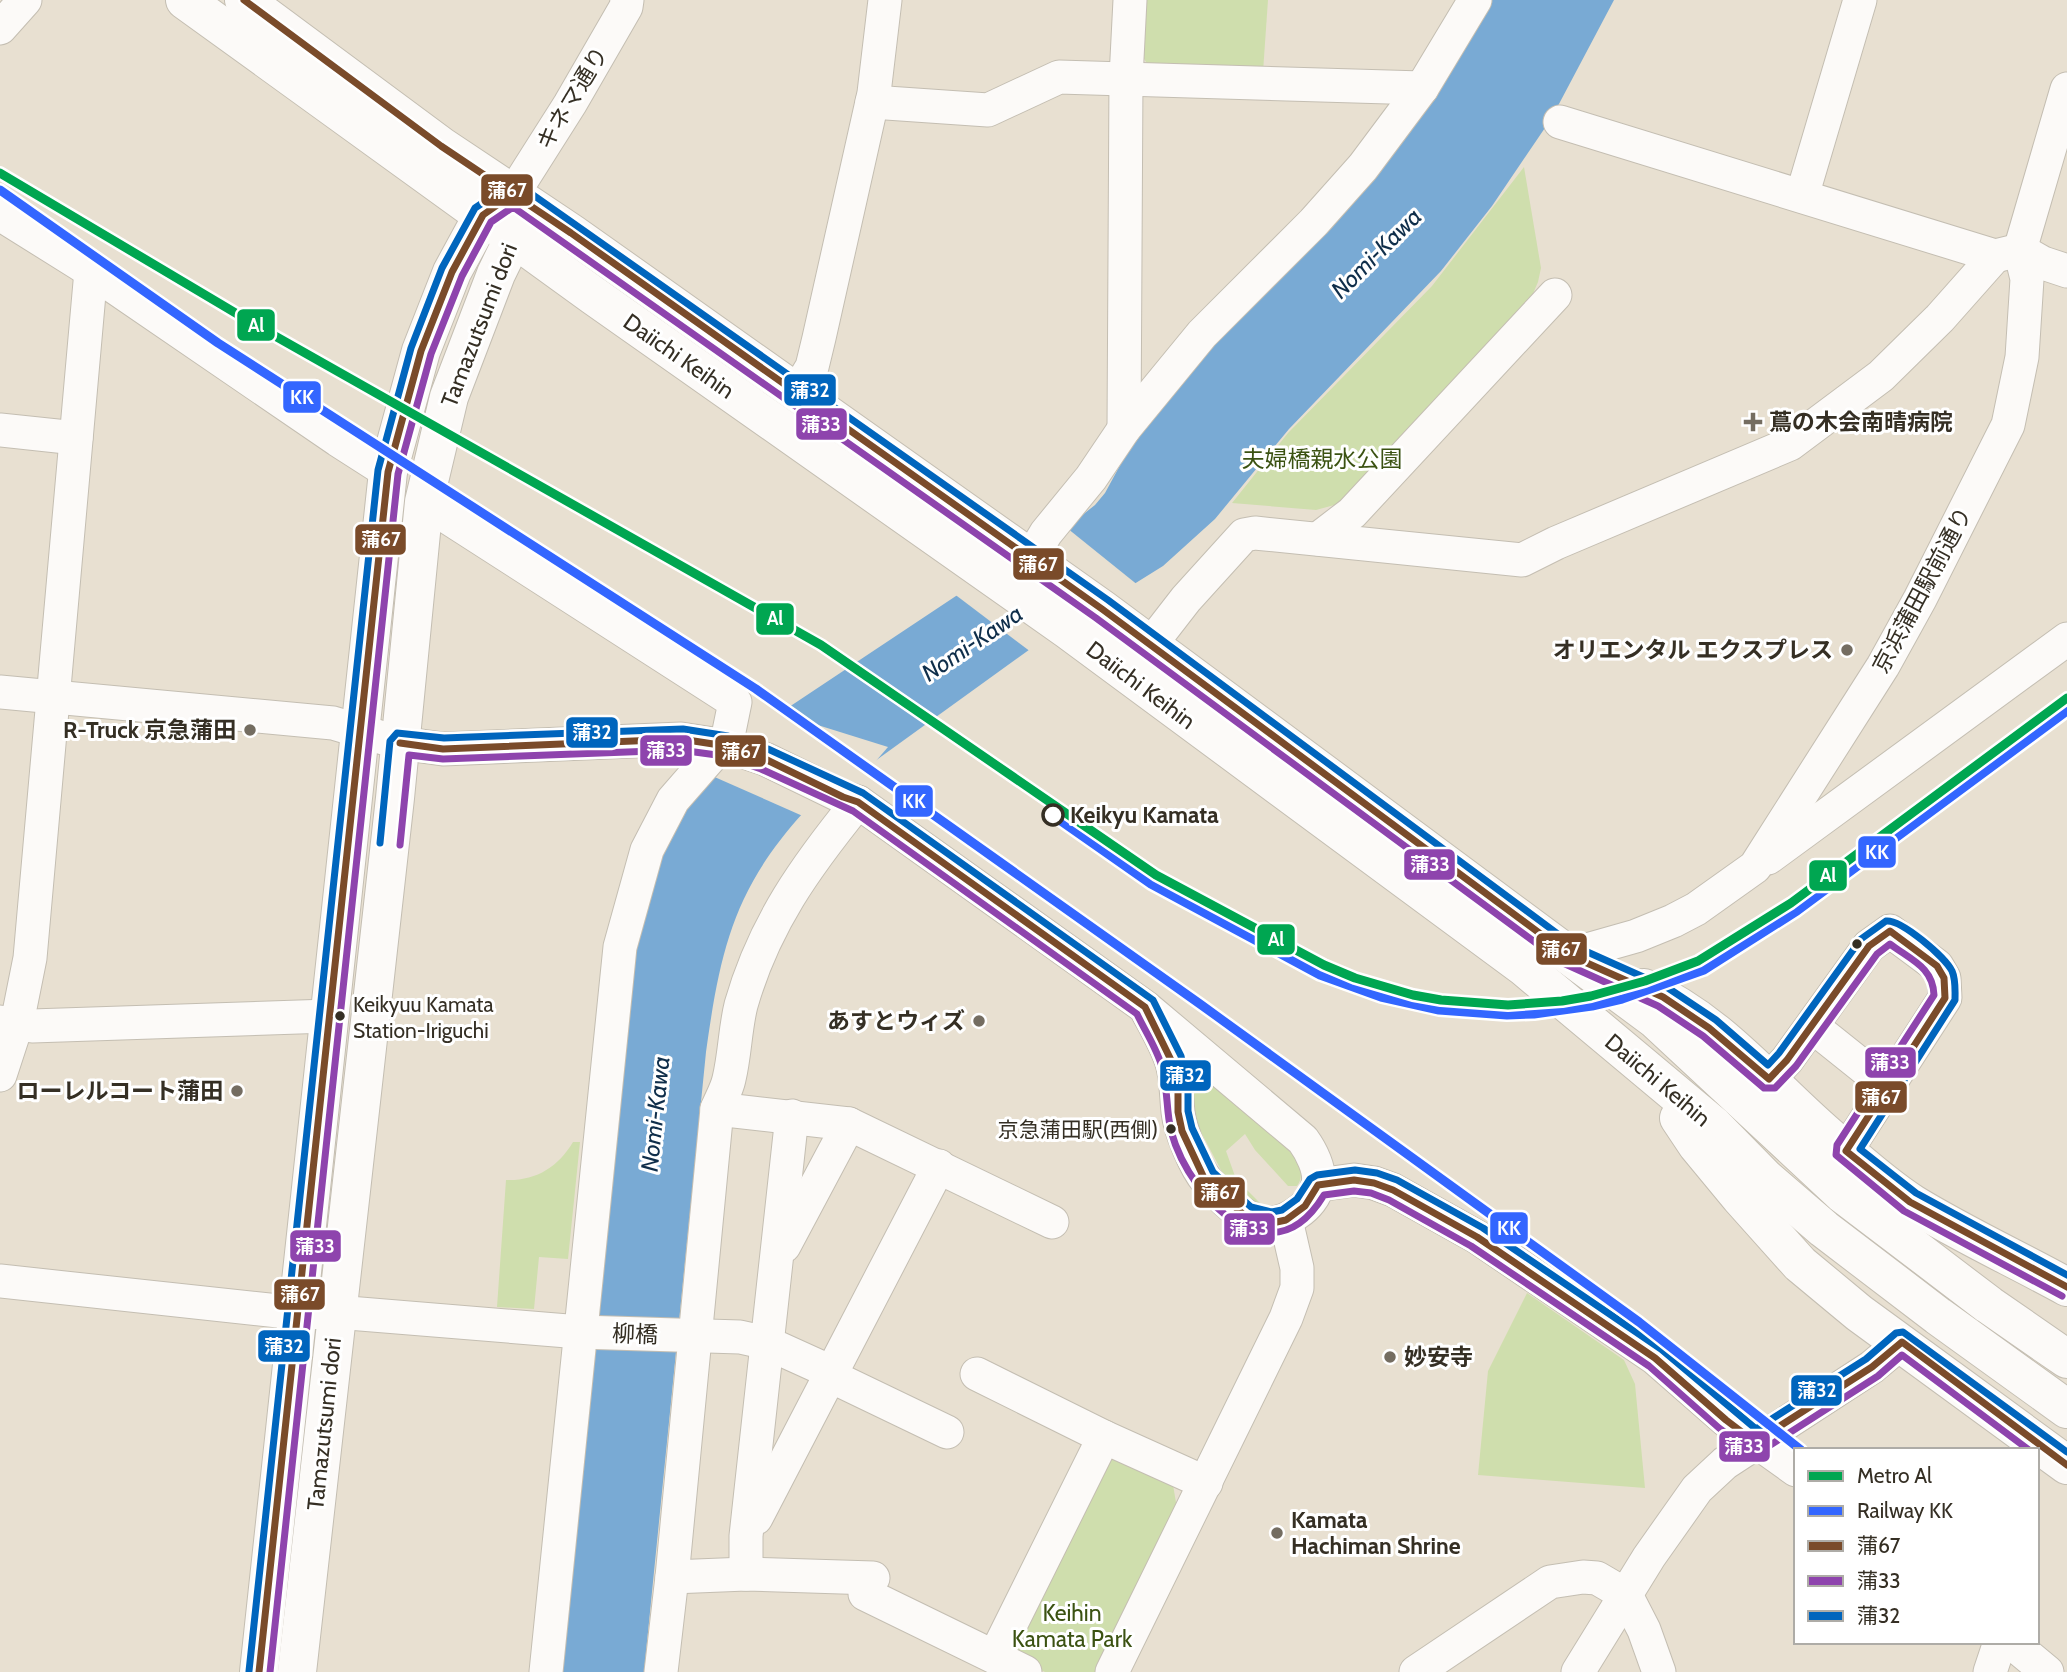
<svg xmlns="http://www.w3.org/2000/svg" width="2067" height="1672" font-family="Cabin,'Noto Sans JP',sans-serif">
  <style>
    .green { fill: #cfdead }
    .water { fill: #79aad4 }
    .pier { fill: #e8e0d1 }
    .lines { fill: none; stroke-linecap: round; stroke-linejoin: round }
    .minor-casing { stroke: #c4beb2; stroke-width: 35 }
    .major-casing { stroke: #c4beb2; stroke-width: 40 }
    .highway-casing { stroke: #c4beb2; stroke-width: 40 }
    .minor { stroke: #fcfaf8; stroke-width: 33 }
    .major { stroke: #fcfaf8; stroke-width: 38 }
    .highway { stroke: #fcfaf8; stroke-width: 38 }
    .bus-1-casing { stroke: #fff; stroke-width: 12 }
    .bus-2-casing { stroke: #fff; stroke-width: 12 }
    .bus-3-casing { stroke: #fff; stroke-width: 12 }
    .bus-1 { stroke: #7a4b2a; stroke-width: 7 }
    .bus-2 { stroke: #8e44ad; stroke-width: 7 }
    .bus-3 { stroke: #0065bd; stroke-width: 7 }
    .rail-1-casing { stroke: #fff; stroke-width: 14 }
    .rail-1 { stroke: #36f; stroke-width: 9 }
    .metro-1-casing { stroke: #fff; stroke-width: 14 }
    .metro-1 { stroke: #00a651; stroke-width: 9 }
    .poi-dot { fill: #746d61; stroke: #fff; stroke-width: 2.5 }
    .stop-dot { fill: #fff; stroke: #352f24; stroke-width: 3.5 }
    .bus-dot { fill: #352f24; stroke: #fff; stroke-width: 2.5 }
    .labels { text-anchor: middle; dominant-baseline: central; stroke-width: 6; stroke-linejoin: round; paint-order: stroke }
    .bus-label { font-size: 21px; fill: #352f24; stroke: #fff; text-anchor: start }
    .street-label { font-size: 23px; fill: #352f24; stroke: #fff }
    .poi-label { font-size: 23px; font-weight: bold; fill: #352f24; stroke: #fff; text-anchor: end }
    .park-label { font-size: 23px; fill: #3b5212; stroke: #fff }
    .stop-label { font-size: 23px; font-weight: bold; fill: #352f24; stroke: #fff; text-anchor: start }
    .water-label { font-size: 24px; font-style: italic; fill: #0f2e4a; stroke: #fff }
    .line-badge { stroke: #fff; stroke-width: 2.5 }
    .badge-label { font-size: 19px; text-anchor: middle; font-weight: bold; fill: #fff }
  </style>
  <rect width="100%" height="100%" fill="#e8e0d1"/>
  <g class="green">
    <polygon points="1142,0 1268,0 1263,72 1148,65 1137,48"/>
    <polygon points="1524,167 1541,268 1538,282 1532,296 1338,504 1316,510 1232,503 1288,433 1432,286"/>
    <path d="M1213 1080 1297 1158C1300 1168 1304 1177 1297 1186H1288L1255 1150 1245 1134 1226 1151 1236 1179 1263 1206 1241 1194 1223 1174 1191 1113C1189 1095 1197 1086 1213 1080Z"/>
    <path d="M573 1142H580L568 1259 539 1257 534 1309 497 1307 506 1180C536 1181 558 1167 573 1142Z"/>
    <polygon points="1527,1293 1624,1360 1635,1384 1645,1488 1478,1475 1488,1371"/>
    <polygon points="1116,1454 1173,1485 1178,1514 1100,1672 1045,1672 1011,1655 1104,1459"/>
  </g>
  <path class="water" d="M1485 0H1614L1551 119 1492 206 1441 271 1289 429 1215 519 1163 566 1033 647 803 813C733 890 720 952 706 1052L644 1672H561L637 933 643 904 668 839 692 800 720 770 780 713 974 584 1076 520 1095 505 1105 493 1149 412Z"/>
  <g class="pier">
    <polygon points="1062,524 1139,586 1031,652 953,593"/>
    <polygon points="776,712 888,747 869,769 805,817 710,775"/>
  </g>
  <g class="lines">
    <g class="minor-casing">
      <g id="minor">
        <polyline points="0,28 25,0"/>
        <polyline points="872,102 988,110 1059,77 1422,88"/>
        <polyline points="1560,122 1995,256 2020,250 2043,263 2067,271"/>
        <polyline points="513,194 570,104 626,7 627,0"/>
        <polyline points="1802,196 1860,0"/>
        <polyline points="0,214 91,271 338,440 388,472"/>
        <polyline points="797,392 812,367 819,338 874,93 885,0"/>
        <polyline points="1124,429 1126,78 1130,0"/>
        <polyline points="0,430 76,438"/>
        <polyline points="424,502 735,702 726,746 715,752 673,800 647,850 620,947 546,1672"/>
        <polyline points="1318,539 1352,513 1555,295"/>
        <polyline points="1031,558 1046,533 1091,478 1124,429 1202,334 1314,222 1363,167 1422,88 1475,0"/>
        <polyline points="1134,666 1186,599 1244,535 1255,533 1522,560 1556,543 1790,444 1881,376 1940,318 1995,256"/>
        <path d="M0 692 333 723 400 743 443 749 681 739 726 746 765 759 843 797 858 802 1145 1007 1303 1140C1311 1151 1321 1170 1318 1184 1314 1207 1283 1227 1261 1222 1240 1217 1221 1197 1207 1181 1195 1167 1180 1130 1178 1112 1176 1094 1177 1077 1171 1060 1165 1042 1154 1024 1145 1007"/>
        <polyline points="1768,858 2067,639"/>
        <polyline points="1569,955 1636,936 1673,921 1696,909 1755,867 1883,666 1920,599 2008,425 2022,357 2027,279 2020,250 2067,89"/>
        <polyline points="0,1022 32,1026 329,1016"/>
        <polyline points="1812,1026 1887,1086"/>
        <polyline points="0,1075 17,1023 30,958 91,271"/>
        <polyline points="1769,1079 1787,1060 1869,946 1890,931 1937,966 1944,978 1945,998 1846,1151"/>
        <polyline points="717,1109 849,1124 1052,1222"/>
        <polyline points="1318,1185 1354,1180 1374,1183 1393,1190 1477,1237 1655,1358 1726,1420 1796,1470"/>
        <polyline points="784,1246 849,1124"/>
        <polyline points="0,1281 297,1313 336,1312 580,1332 740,1337 767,1343 831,1372 843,1382 947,1432"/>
        <polyline points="977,1374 1104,1437 1206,1483"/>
        <polyline points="756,1518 939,1166"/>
        <polyline points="746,1574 746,1536 792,1116"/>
        <polyline points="672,1577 746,1574 873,1578"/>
        <polyline points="865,1594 1025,1672"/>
        <polyline points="1626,1595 1644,1630 1659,1672"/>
        <polyline points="2011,1642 2047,1672"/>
        <polyline points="995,1656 1104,1437"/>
        <path d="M661 1672 672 1577 717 1109C721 1099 727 1089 729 1079 735 1054 735 1029 741 1005 764 924 806 866 858 802"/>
        <polyline points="1112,1672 1286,1318 1297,1288 1297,1268 1286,1220"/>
        <polyline points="1416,1672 1550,1582 1583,1577 1597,1578 1626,1595"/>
        <polyline points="1578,1672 1649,1557 1697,1489 1725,1463 1872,1367 1902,1342"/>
        <polyline points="1990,1672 2000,1642"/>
      </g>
    </g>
    <g class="major-casing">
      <g id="major">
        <polyline points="259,1672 388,472 421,351 452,272 483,215 509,197"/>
        <polyline points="297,1672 395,798 424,502 449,397 496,274 514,237 514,206"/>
      </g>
    </g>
    <g class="highway-casing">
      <g id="highway">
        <polyline points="185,0 594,296 1068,630 1524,967 1713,1125 1766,1179 1824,1229 1938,1316 2067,1409"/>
        <polyline points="244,0 441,146 571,233 1102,609 1656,1020 1843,1194 1989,1305 2067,1359"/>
        <path d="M1644 988C1720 1021 1772 1089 1834 1141 1858 1162 1886 1187 1913 1204 1962 1234 2016 1259 2067 1287"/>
        <polyline points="1679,1118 1697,1145 1740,1197 1800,1264 1859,1313 2067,1465"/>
      </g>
    </g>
    <use href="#minor" class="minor"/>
    <use href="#major" class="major"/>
    <use href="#highway" class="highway"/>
    <g class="bus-1-casing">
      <g id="bus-1">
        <polyline points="244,0 441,146 571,233 1102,609 1569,955 1663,997 1709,1028 1769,1079 1787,1060 1869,946 1890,931 1937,966 1944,978 1945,998 1846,1151 1910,1202 2067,1287"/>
        <polyline points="400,743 443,749 681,739 726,746 765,759 843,797 858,802 1145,1007 1171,1060 1178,1090 1178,1112 1182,1131 1204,1178 1246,1217 1272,1223 1286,1220 1305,1206 1318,1185 1354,1180 1374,1183 1393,1190 1477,1237 1655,1358 1726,1420 1755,1442 1872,1367 1902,1342 2067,1465"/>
        <polyline points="259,1672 388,472 421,351 452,272 483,215 513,194"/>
      </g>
    </g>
    <g class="bus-2-casing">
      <g id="bus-2">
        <path d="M400 845 409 755 443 759 680 750 724 756 761 769 853 811 1137 1014C1145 1031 1157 1049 1162 1067 1168 1089 1166 1110 1171 1131 1181 1168 1208 1205 1239 1225 1245 1229 1253 1229 1260 1231 1290 1238 1310 1218 1324 1195L1354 1191 1371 1193 1389 1200 1471 1246 1649 1366 1719 1428 1752 1452 1761 1451 1878 1376 1902 1355 2029 1450"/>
        <path d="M270 1672 398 474 431 354 462 276 491 222 513 207 1096 618 1563 963 1658 1006 1703 1036 1764 1088H1775L1796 1066 1877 954 1890 944C1911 960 1933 967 1934 995L1837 1145 1836 1155 1904 1211 2062 1296"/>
      </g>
    </g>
    <g class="bus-3-casing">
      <g id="bus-3">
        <polyline points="380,843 390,741 397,733 444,738 683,729 728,736 768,749 863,793 1153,1000 1181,1056 1188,1089 1188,1111 1192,1128 1213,1172 1251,1207 1272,1212 1282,1210 1297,1199 1310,1179 1317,1175 1355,1170 1377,1173 1397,1180 1483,1228 1661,1349 1756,1429 1866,1359 1896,1333 1903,1332 2067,1452"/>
        <path d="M249 1671 378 470 411 348 442 268 475 208 511 184 519 185 1108 600 1574 946 1668 988 1716 1020 1768 1065 1779 1053 1861 939 1886 921C1901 919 1945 957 1952 971 1956 980 1955 991 1955 1000L1860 1149 1916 1193 2067 1275"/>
      </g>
    </g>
    <use href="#bus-1" class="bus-1"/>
    <use href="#bus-2" class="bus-2"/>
    <use href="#bus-3" class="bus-3"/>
    <g class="rail-1-casing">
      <g id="rail-1">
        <polyline points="0,190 218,343 756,689 1200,1004 1639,1322 1801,1450"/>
        <polyline points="1051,814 1151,884 1320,975 1381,997 1439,1010 1507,1015 1534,1014 1592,1006 1622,999 1704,970 1797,911 2067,711"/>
      </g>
    </g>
    <use href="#rail-1" class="rail-1"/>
    <g class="metro-1-casing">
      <polyline id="metro-1" points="0,173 254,324 821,645 1156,875 1324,965 1355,978 1413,995 1441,1000 1508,1005 1562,1001 1591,996 1645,981 1698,961 1791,903 2067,698"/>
    </g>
    <use href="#metro-1" class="metro-1"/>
  </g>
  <g class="poi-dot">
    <path d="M1749.5 411.5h7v7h7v7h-7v7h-7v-7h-7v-7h7z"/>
    <circle cx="1847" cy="650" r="7"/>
    <circle cx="250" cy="730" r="7"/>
    <circle cx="979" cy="1021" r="7"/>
    <circle cx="237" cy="1091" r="7"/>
    <circle cx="1390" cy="1357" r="7"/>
    <circle cx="1277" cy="1533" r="7"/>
  </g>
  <circle class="stop-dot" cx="1053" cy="815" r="10"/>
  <g class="bus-dot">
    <circle cx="1857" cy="944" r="6"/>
    <circle cx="340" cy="1016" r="6"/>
    <circle cx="1171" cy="1129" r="6"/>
  </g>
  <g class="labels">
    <g class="bus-label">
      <text x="353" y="1004">Keikyuu Kamata<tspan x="353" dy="26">Station-Iriguchi</tspan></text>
      <text x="1158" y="1129" text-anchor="end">京急蒲田駅(西側)</text>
    </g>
    <g class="street-label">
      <text transform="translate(572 98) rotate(-59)">キネマ通り</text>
      <text transform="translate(479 325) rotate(-69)">Tamazutsumi dori</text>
      <text transform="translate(679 356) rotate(35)">Daiichi Keihin</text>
      <text transform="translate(1922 590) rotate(-62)">京浜蒲田駅前通り</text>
      <text transform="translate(1141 685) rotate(37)">Daiichi Keihin</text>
      <text transform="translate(1658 1080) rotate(40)">Daiichi Keihin</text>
      <text transform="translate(635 1334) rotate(2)">柳橋</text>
      <text transform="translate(324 1424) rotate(-84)">Tamazutsumi dori</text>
    </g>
    <g class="poi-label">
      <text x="1769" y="422" text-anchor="start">蔦の木会南晴病院</text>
      <text x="1833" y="650">オリエンタル エクスプレス</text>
      <text x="236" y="730">R-Truck 京急蒲田</text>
      <text x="965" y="1021">あすとウィズ</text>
      <text x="223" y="1091">ローレルコート蒲田</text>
      <text x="1404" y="1357" text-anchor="start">妙安寺</text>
      <text x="1291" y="1520" text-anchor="start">Kamata<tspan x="1291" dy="26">Hachiman Shrine</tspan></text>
    </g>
    <g class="park-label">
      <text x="1322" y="459">夫婦橋親水公園</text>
      <text x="1072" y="1613">Keihin<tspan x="1072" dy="26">Kamata Park</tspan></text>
    </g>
    <g class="stop-label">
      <text x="1070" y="815">Keikyu Kamata</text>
    </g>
    <g class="water-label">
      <text transform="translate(1376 253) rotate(-45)">Nomi-Kawa</text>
      <text transform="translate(972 643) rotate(-34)">Nomi-Kawa</text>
      <text transform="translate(655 1114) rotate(-84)">Nomi-Kawa</text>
    </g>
  </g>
  <g class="line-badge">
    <rect x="480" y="173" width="54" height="34" rx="7" fill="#7a4b2a"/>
    <rect x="236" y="308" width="40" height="34" rx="7" fill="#00a651"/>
    <rect x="783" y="373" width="54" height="34" rx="7" fill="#0065bd"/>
    <rect x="282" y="380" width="40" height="34" rx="7" fill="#36f"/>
    <rect x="795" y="407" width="53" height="34" rx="7" fill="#8e44ad"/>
    <rect x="354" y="523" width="53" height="33" rx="7" fill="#7a4b2a"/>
    <rect x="1012" y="547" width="53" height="34" rx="7" fill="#7a4b2a"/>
    <rect x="755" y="602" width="40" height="34" rx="7" fill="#00a651"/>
    <rect x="565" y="716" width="54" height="33" rx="7" fill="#0065bd"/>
    <rect x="639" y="734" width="54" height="33" rx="7" fill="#8e44ad"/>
    <rect x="714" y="734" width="53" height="34" rx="7" fill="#7a4b2a"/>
    <rect x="894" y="784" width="40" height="34" rx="7" fill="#36f"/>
    <rect x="1857" y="835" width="40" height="34" rx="7" fill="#36f"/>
    <rect x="1403" y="848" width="53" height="33" rx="7" fill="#8e44ad"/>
    <rect x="1808" y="859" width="40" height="33" rx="7" fill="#00a651"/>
    <rect x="1256" y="923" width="40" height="33" rx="7" fill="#00a651"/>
    <rect x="1535" y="932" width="53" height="34" rx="7" fill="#7a4b2a"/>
    <rect x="1864" y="1046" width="53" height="33" rx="7" fill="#8e44ad"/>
    <rect x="1159" y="1059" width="53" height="33" rx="7" fill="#0065bd"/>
    <rect x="1854" y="1080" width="54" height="34" rx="7" fill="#7a4b2a"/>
    <rect x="1193" y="1176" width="53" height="33" rx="7" fill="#7a4b2a"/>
    <rect x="1489" y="1211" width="40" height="34" rx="7" fill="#36f"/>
    <rect x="1223" y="1212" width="53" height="34" rx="7" fill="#8e44ad"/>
    <rect x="289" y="1229" width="53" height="34" rx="7" fill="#8e44ad"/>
    <rect x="273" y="1278" width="53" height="33" rx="7" fill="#7a4b2a"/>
    <rect x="257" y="1329" width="54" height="34" rx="7" fill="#0065bd"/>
    <rect x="1790" y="1374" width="53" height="33" rx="7" fill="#0065bd"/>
    <rect x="1718" y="1430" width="53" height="33" rx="7" fill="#8e44ad"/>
  </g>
  <g class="badge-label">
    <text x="507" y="197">蒲67</text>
    <text x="256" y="332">Al</text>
    <text x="810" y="397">蒲32</text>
    <text x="302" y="404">KK</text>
    <text x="821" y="431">蒲33</text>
    <text x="381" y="546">蒲67</text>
    <text x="1038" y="571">蒲67</text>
    <text x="775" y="625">Al</text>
    <text x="592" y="739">蒲32</text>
    <text x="666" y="757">蒲33</text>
    <text x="741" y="758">蒲67</text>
    <text x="914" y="808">KK</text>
    <text x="1877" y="859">KK</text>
    <text x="1430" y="871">蒲33</text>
    <text x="1828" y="882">Al</text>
    <text x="1276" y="946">Al</text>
    <text x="1561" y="956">蒲67</text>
    <text x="1890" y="1069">蒲33</text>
    <text x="1185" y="1082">蒲32</text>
    <text x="1881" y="1104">蒲67</text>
    <text x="1220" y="1199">蒲67</text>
    <text x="1509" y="1235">KK</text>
    <text x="1249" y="1235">蒲33</text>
    <text x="315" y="1253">蒲33</text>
    <text x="300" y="1301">蒲67</text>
    <text x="284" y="1353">蒲32</text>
    <text x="1817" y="1397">蒲32</text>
    <text x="1744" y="1453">蒲33</text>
  </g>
  <rect x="1794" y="1448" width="245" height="196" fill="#ffffff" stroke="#aeaca7" stroke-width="2"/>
  <rect x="1808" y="1471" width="35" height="10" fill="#00a651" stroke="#aeaca7" stroke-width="2"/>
  <text x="1857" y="1483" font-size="21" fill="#352f24">Metro Al</text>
  <rect x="1808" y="1506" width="35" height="10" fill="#3366ff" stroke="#aeaca7" stroke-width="2"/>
  <text x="1857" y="1518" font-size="21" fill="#352f24">Railway KK</text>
  <rect x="1808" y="1541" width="35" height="10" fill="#7a4b2a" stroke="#aeaca7" stroke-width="2"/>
  <text x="1857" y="1553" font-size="21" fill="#352f24">蒲67</text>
  <rect x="1808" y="1576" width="35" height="10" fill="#8e44ad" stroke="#aeaca7" stroke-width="2"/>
  <text x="1857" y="1588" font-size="21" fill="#352f24">蒲33</text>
  <rect x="1808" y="1611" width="35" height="10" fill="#0065bd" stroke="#aeaca7" stroke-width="2"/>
  <text x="1857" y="1623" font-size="21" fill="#352f24">蒲32</text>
</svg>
